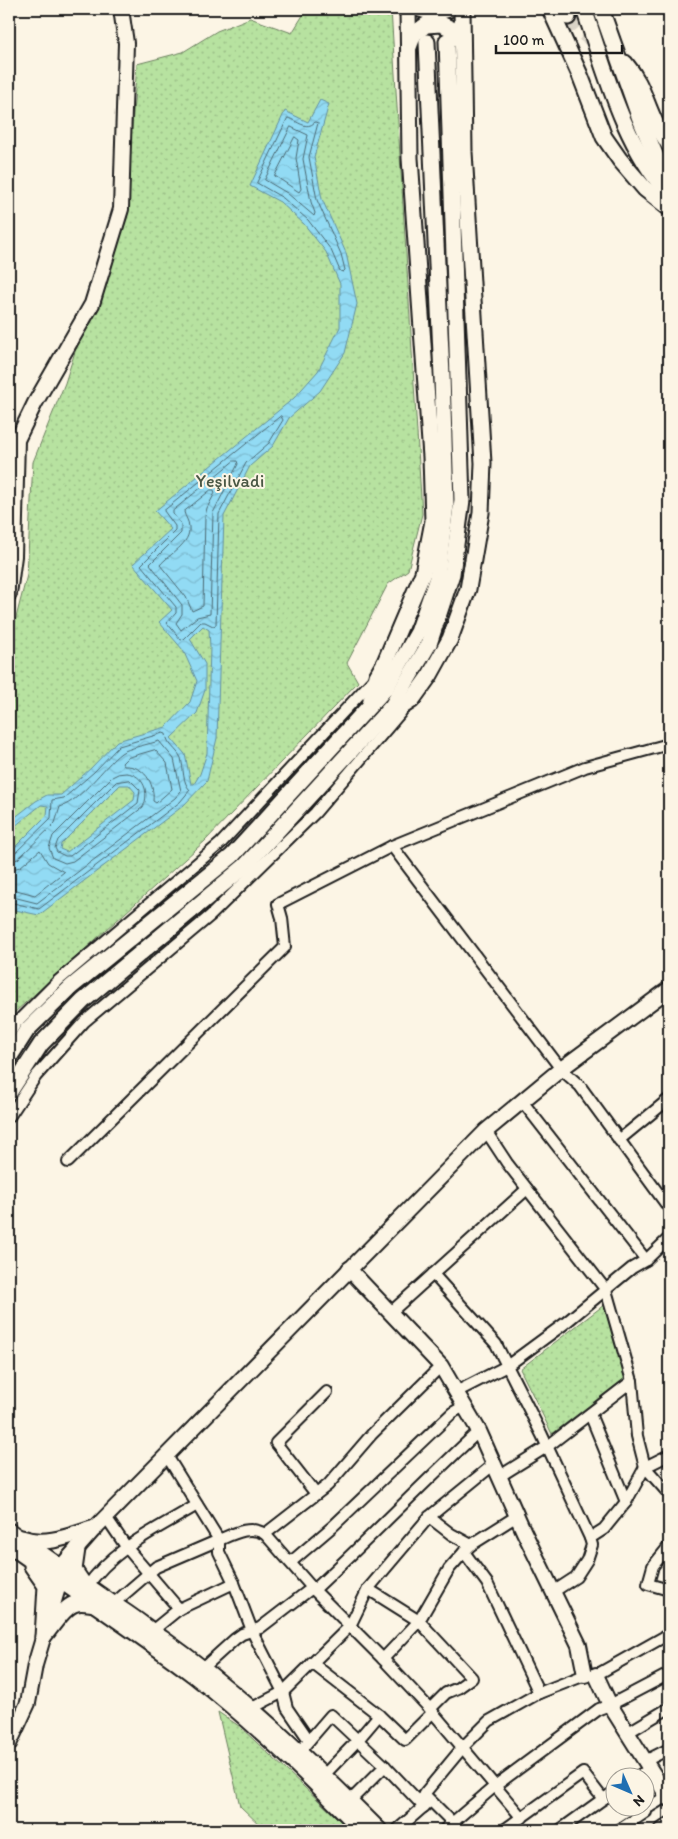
<svg xmlns="http://www.w3.org/2000/svg" width="678" height="1839" font-family="Itim,sans-serif">
  <style>
    .park { fill: url(#park-dots); stroke: #6a7f5e }
    .water { fill: url(#water-waves); stroke: #638f9e; fill-rule: evenodd }
    .lines { fill: none; stroke-linecap: round; stroke-linejoin: round }
    .shore { stroke: #4b6872; stroke-width: 1 }
    .primary-tunnel { stroke: #dad4c7; stroke-width: 15; stroke-dasharray: 15 8; stroke-linecap: butt }
    .street-casing { stroke: #1c1c1c; stroke-width: 14 }
    .secondary-casing { stroke: #1c1c1c; stroke-width: 18 }
    .primary-casing { stroke: #1c1c1c; stroke-width: 19 }
    .street { stroke: #fcf5e5; stroke-width: 10 }
    .secondary { stroke: #fcf5e5; stroke-width: 14 }
    .primary { stroke: #fcf5e5; stroke-width: 15 }
    .labels { text-anchor: middle; dominant-baseline: central; stroke-width: 4; stroke-linejoin: round; paint-order: stroke }
    .park-label { font-size: 18px; fill: #4a5744; stroke: #fcf5e5 }
  </style>
  <defs>
    <pattern id="park-dots" width="8" height="8" patternUnits="userSpaceOnUse" patternTransform="scale(1.25)"><rect width="8" height="8" fill="#b7e2a0"/><path d="M2 2h.1M6 6h.1" fill="none" stroke="#9dc189" stroke-width="1.8" stroke-linecap="round"/></pattern>
    <pattern id="water-waves" width="16" height="10" patternUnits="userSpaceOnUse" patternTransform="scale(1.25)"><rect width="16" height="10" fill="#92dbf4"/><path d="M0 5q4-4 8 0t8 0" fill="none" stroke="#7dbbd1"/></pattern>
  </defs>
  <rect width="100%" height="100%" fill="#fcf5e5"/>
  <filter id="ink" filterUnits="userSpaceOnUse"><feTurbulence type="fractalNoise" baseFrequency=".02" numOctaves="2"/><feDisplacementMap in="SourceGraphic" scale="10" xChannelSelector="R" yChannelSelector="G"/><feConvolveMatrix kernelMatrix="1 2 1 2 8 2 1 2 1" color-interpolation-filters="sRGB"/></filter>
  <g filter="url(#ink)">
    <g class="park">
      <polygon points="305,9 391,9 422,514 408,570 388,584 347,663 358,682 205,841 15,1012 9,1021 9,638 12,633 27,575 33,462 65,383 127,189 137,64 183,52 217,31 250,18 292,33 305,12"/>
      <polygon points="604,1305 625,1378 552,1434 520,1369"/>
      <polygon points="218,1712 239,1726 350,1830 265,1830 240,1806"/>
    </g>
    <path class="water" d="M320 100 329 104 314 157 322 199 346 253 357 304 345 353 320 391 289 418 273 446 250 466 224 516 217 738 207 781 183 806 39 915 15 910 9 906V853L47 815 48 806 41 805 9 831V822L36 801 47 795H61L91 768 117 741 166 727 190 702 197 681 183 650 159 622 172 610 133 564 171 529 155 511 294 398 318 371 340 327V284L326 252 304 224 280 202 250 186 285 111 308 122ZM203 626 209 630 210 647 207 753 200 774 194 784H191L185 754 171 738 197 713 205 690V664L190 639ZM129 785 135 792 134 800 67 852 60 849 61 844 120 785Z"/>
    <g class="lines">
      <g class="shore">
        <path d="M288 118C298 121 306 131 315 122L318 123 309 157 317 200 341 254 345 270 343 272 340 271 331 250 308 220 283 198 257 183Z"/>
        <polygon points="291,127 308,135 303,159 311,202 315,213 314,216 287,193 265,180"/>
        <polygon points="295,137 299,140 296,158 301,189 299,192 275,176"/>
        <polygon points="281,416 283,420 269,443 246,463 219,514 216,625 213,626 205,622 201,622 184,639 181,640 167,623 176,613 176,607 141,565 175,531 175,526 164,511"/>
        <polygon points="234,461 237,461 238,464 213,513 210,614 197,617 181,630 176,623 182,614 182,605 150,564 181,533 181,524 173,514 173,511"/>
        <path d="M211 490H214L215 493 207 508 205 516 203 606 192 611 186 597 160 565C169 554 191 544 189 527 189 521 185 517 184 512Z"/>
        <path d="M155 750 167 763 172 789 156 803 153 801C155 783 144 765 124 766L122 763 127 758Z"/>
        <path d="M127 773C144 775 150 793 143 807L73 861 65 863 53 858 49 848 53 836 112 777 118 774Z"/>
        <polygon points="130,780 140,790 138,803 70,856 65,856 57,852 55,848 58,840 116,782"/>
        <path d="M9 856 14 854 51 818 52 800 64 798 94 772 119 746 163 733 166 734C167 745 177 749 181 758 184 769 182 782 190 790L180 802 39 909 9 902"/>
        <path d="M9 862 18 859 55 823 60 807C82 800 103 767 121 753 128 748 150 744 159 741L174 759 181 791 175 798 37 903 9 896"/>
        <polyline points="9,870 20,867 40,850 48,863 64,872 35,895 9,888"/>
      </g>
      <polyline class="primary-tunnel" points="568,17 578,30 624,62"/>
      <g class="street-casing">
        <g id="street">
          <polyline points="392,846 561,1069 580,1086 669,1208"/>
          <polyline points="9,1035 17,1022 59,980 221,843 374,679"/>
          <polyline points="522,1101 646,1260"/>
          <polyline points="9,1117 36,1076 84,1022 210,916 315,813 401,712"/>
          <polyline points="486,1131 507,1163 606,1290 632,1381 548,1446 500,1476"/>
          <polyline points="619,1140 669,1099"/>
          <polyline points="68,1162 285,947 282,918 278,904 392,846 585,767 669,744"/>
          <polyline points="433,1274 496,1344 542,1435 590,1538"/>
          <polyline points="390,1313 527,1189"/>
          <polyline points="632,1381 637,1436 645,1467 669,1494"/>
          <polyline points="456,1392 507,1366 564,1324 632,1268 646,1260 669,1238"/>
          <polyline points="590,1414 626,1502"/>
          <polyline points="316,1494 276,1443 327,1392"/>
          <polyline points="106,1517 127,1548 179,1609"/>
          <polyline points="429,1517 451,1534 471,1545"/>
          <polyline points="265,1534 328,1485 372,1434 441,1366"/>
          <polyline points="669,1546 653,1566 648,1584 669,1590"/>
          <polyline points="464,1552 487,1583 539,1693"/>
          <polyline points="291,1562 332,1527 452,1413 464,1406"/>
          <path d="M87 1587C113 1548 159 1528 197 1505"/>
          <polyline points="368,1589 429,1517 494,1464"/>
          <path d="M314 1590C370 1538 423 1483 479 1431"/>
          <polyline points="553,1592 576,1577 587,1560 592,1545 590,1538 604,1529 626,1502 645,1467 669,1455"/>
          <polyline points="113,1604 156,1567 219,1540 167,1456"/>
          <polyline points="152,1631 179,1609 234,1583"/>
          <polyline points="383,1659 419,1621 449,1569 464,1552 471,1545 517,1516"/>
          <polyline points="312,1663 379,1715 405,1740 433,1712"/>
          <polyline points="203,1668 235,1639 242,1634 260,1628 312,1588"/>
          <polyline points="252,1708 283,1692 350,1626 368,1589 419,1621 472,1678 458,1688 446,1693 430,1709"/>
          <polyline points="627,1733 669,1708"/>
          <path d="M309 1740 287 1708 283 1692 253 1633 234 1583 219 1552V1540C235 1533 250 1525 265 1534L314 1590 383 1659 430 1709 522 1818"/>
          <polyline points="299,1752 331,1715 385,1766 424,1807"/>
          <polyline points="645,1761 669,1749"/>
          <polyline points="324,1775 357,1741 379,1715"/>
          <polyline points="638,1776 650,1769"/>
          <polyline points="603,1799 616,1791"/>
          <polyline points="350,1801 385,1766"/>
          <polyline points="397,1830 428,1803"/>
          <polyline points="444,1830 495,1786 599,1709 610,1705 669,1674"/>
          <polyline points="460,1830 424,1794 463,1747 489,1721 539,1693 585,1675 596,1675 669,1634"/>
          <polyline points="504,1830 583,1773 603,1799 560,1830"/>
          <polyline points="619,1830 646,1812 646,1809 667,1796"/>
          <polyline points="659,1830 669,1823"/>
        </g>
      </g>
      <g class="secondary-casing">
        <g id="secondary">
          <polyline points="9,594 14,556 17,440 35,403 92,304 121,209 126,43 121,9"/>
          <polyline points="349,1269 441,1366 479,1431 524,1532 579,1645 585,1675"/>
          <polyline points="596,1675 610,1705 669,1799"/>
          <polyline points="9,1744 28,1703 35,1665 66,1561 95,1528 486,1131 561,1069 669,989"/>
        </g>
      </g>
      <g class="primary-casing">
        <g id="primary">
          <polyline points="420,9 434,13 449,9"/>
          <polyline points="550,9 580,75 604,137 620,160 645,189 669,208"/>
          <polyline points="566,9 568,17"/>
          <path d="M584 9C606 73 623 143 669 195"/>
          <polyline points="601,9 639,116 659,164 669,175"/>
          <polyline points="409,47 414,34 426,25 441,24 454,30 462,43"/>
          <path d="M625 63C642 83 644 99 655 122 659 130 665 137 669 145"/>
          <polyline points="370,705 377,676 385,662 423,573 433,521 431,457 410,158 408,9"/>
          <polyline points="388,716 412,700 430,675 450,639 468,589 481,513 483,463 464,152 462,9"/>
          <polyline points="9,1058 27,1030 71,987 232,856 386,688 418,632 437,578 446,505 442,376 427,42"/>
          <polyline points="9,1093 41,1044 83,1001 245,866 392,706 429,644 452,574 462,500 447,41"/>
          <path d="M9 1531 113 1604C131 1615 146 1627 163 1639 243 1696 310 1761 379 1830"/>
          <path d="M22 1538C46 1547 72 1535 95 1528"/>
          <path d="M9 1545C71 1589 135 1630 195 1676 255 1723 309 1776 362 1830"/>
          <polyline points="77,1549 74,1570 82,1582"/>
          <polyline points="32,1566 46,1586 43,1637"/>
          <path d="M43 1637C51 1628 63 1608 74 1604 80 1601 87 1603 94 1604"/>
        </g>
      </g>
      <use href="#street" class="street"/>
      <use href="#secondary" class="secondary"/>
      <use href="#primary" class="primary"/>
    </g>
  </g>
  <g class="labels">
    <g class="park-label">
      <text x="230" y="481">Yeşilvadi</text>
    </g>
  </g>
  <rect width="678" height="1839" fill="none" stroke="#fcf5e5" stroke-width="30"/>
  <rect x="15" y="15" width="648" height="1809" fill="none" stroke="#1c1c1c" stroke-width="2" filter="url(#ink)"/>
  <g transform="translate(630 1792) rotate(135)"><circle r="24" fill="#fcf5e5" stroke="#a29e95"/>
  <path d="M0-4L9 19L0 12L-9 19Z" fill="#1f6fb2"/>
  <text y="-8" font-size="14" font-weight="bold" text-anchor="middle" fill="#1c1c1c">N</text>
  </g>
  <path d="M496 45v8h126v-8" fill="none" stroke="#1c1c1c" stroke-width="2.5"/>
  <text x="503" y="45" font-size="15" fill="#1c1c1c" stroke="#fcf5e5" stroke-width="4" paint-order="stroke">100 m</text>
</svg>
